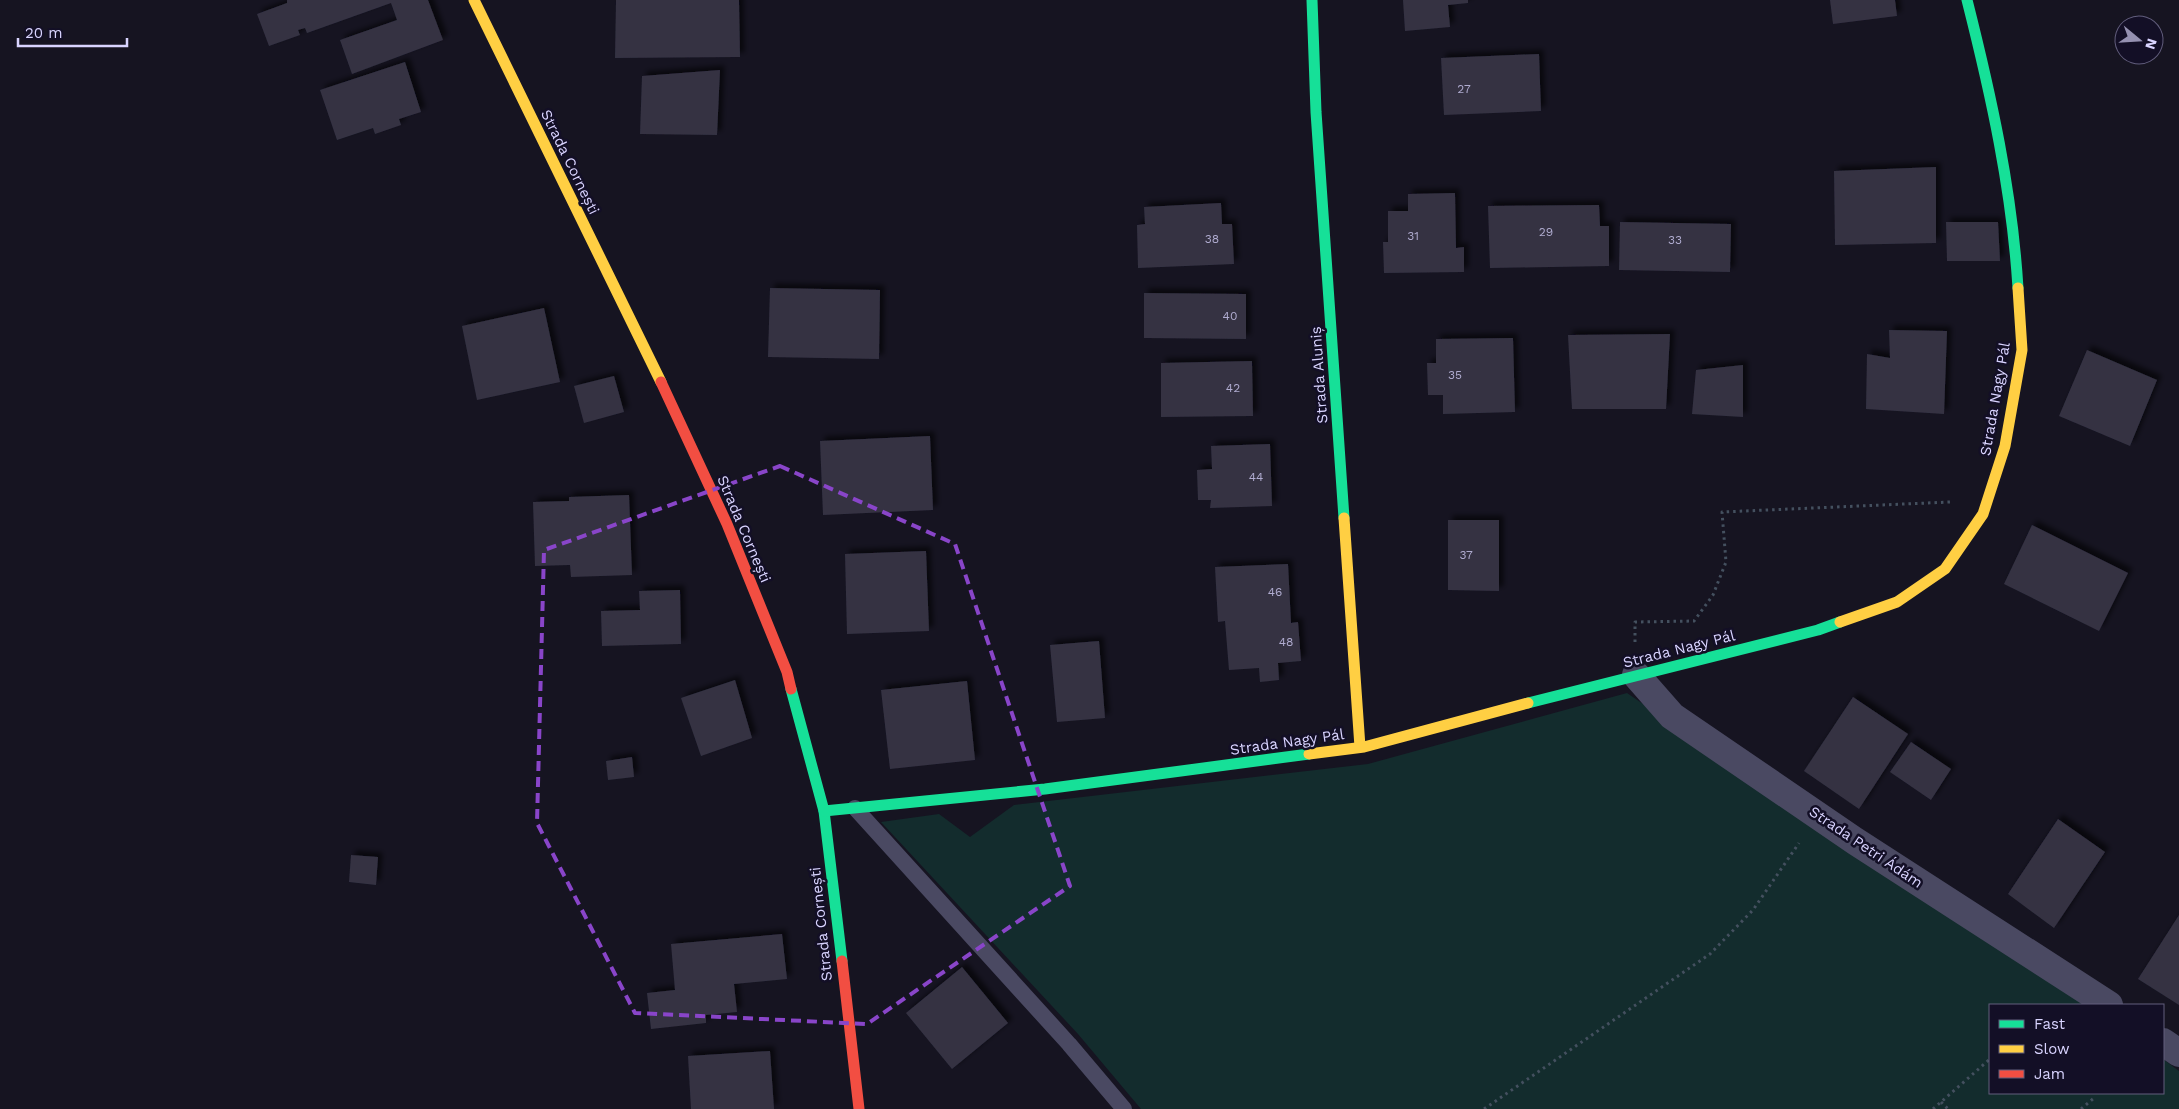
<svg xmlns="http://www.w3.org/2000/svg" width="2179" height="1109" font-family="'Work Sans',sans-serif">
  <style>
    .green { fill: #132c2d }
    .building { fill: #343243; filter: url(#shadow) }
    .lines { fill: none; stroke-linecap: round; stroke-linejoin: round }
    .path { stroke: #44505f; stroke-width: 3; stroke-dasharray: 2.5 4; stroke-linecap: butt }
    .lane { stroke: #4a4962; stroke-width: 16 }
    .street { stroke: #4a4962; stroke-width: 28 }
    .fast { stroke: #16e098; stroke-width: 11 }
    .slow { stroke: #ffcf43; stroke-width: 11 }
    .jam { stroke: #f24e42; stroke-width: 11 }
    .marked { fill: none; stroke: #8945c9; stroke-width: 4; stroke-dasharray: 10 6; stroke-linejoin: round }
    .labels { text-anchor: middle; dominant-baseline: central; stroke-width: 5; stroke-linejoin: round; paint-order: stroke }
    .number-label { font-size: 12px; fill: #b0acd0 }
    .street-label { font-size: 15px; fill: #d9d4ff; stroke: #130f26 }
  </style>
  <defs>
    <filter id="shadow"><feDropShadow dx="4.5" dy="-4.5" stdDeviation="2.5" flood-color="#0009"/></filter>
  </defs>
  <rect width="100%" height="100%" fill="#161421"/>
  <polygon class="green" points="1627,693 2084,1005 1990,1005 1990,1093 2163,1093 2163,1059 2179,1071 2179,1109 1141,1109 1078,1034 881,822 939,814 970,837 1014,805 1368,764"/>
  <g class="building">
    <polygon points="287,0 428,0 443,40 352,74 340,40 397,20 391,3 307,33 305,28 298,30 300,35 269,46 257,14 287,3"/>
    <polygon points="616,0 739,0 740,57 615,58"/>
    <polygon points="1403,0 1468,0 1468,3 1448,5 1450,27 1405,31"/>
    <polygon points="1830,0 1895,0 1897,16 1833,24"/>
    <polygon points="1539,54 1541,111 1444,115 1441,58"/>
    <polygon points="405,62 421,112 399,119 401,125 375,134 373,128 337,140 320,90"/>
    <polygon points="720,70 717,135 640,134 642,76"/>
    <polygon points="1936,167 1936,243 1835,245 1834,171"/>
    <polygon points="1455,193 1456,248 1464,247 1464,272 1384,273 1383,242 1388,242 1388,211 1408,211 1408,194"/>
    <polygon points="1221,203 1222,224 1232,224 1234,264 1138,268 1137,225 1145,224 1144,207"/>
    <polygon points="1599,205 1600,226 1609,226 1609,266 1490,268 1488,206"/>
    <polygon points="1620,222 1731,224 1730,272 1619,270"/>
    <polygon points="1946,222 1998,222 2000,261 1947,261"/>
    <polygon points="770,288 880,290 879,359 768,357"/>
    <polygon points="1144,293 1246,294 1246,339 1144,338"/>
    <polygon points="544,308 560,382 477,400 462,326"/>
    <polygon points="1889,330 1947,331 1944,414 1866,409 1867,354 1890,358"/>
    <polygon points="1670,334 1666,409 1572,409 1568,335"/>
    <polygon points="1513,338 1515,412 1443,414 1443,395 1428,395 1427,363 1436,363 1436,339"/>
    <polygon points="2087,350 2157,380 2130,446 2059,416"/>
    <polygon points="1252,361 1253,416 1161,417 1161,363"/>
    <polygon points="1743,365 1743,417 1692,414 1696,370"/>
    <polygon points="614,376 624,412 584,423 574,386"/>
    <polygon points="930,436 933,510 823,515 820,441"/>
    <polygon points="1270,444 1272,506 1210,508 1211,500 1198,500 1197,470 1212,469 1211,446"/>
    <polygon points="629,495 632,575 571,577 570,565 535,566 533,502 569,501 569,497"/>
    <polygon points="1448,520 1499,520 1499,591 1448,590"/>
    <polygon points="2032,525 2128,573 2099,631 2004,584"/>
    <polygon points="926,551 929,631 847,634 845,554"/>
    <polygon points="1288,564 1291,623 1298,622 1301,661 1278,663 1279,680 1260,682 1259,668 1229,670 1225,621 1218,622 1215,567"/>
    <polygon points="680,590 681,644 602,646 601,611 640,610 639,591"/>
    <polygon points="1099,641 1105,718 1057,722 1050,645"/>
    <polygon points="735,680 752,738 701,756 681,698"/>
    <polygon points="967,681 975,760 890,769 881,690"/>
    <polygon points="1853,697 1908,734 1859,809 1804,771"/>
    <polygon points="1911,742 1951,769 1931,800 1890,772"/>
    <polygon points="632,757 634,777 608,780 606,761"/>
    <polygon points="2058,819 2105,852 2054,928 2008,894"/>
    <polygon points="351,855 378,857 376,885 349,882"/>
    <polygon points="2179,915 2179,1005 2138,979"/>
    <polygon points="782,934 787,979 734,984 737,1012 706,1015 706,1023 651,1029 647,993 675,990 671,944"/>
    <polygon points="962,967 1008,1023 952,1069 906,1013"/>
    <polygon points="770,1051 774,1109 691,1109 688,1056"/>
  </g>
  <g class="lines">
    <g class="path">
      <polyline points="1635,642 1635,622 1694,621 1713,595 1726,562 1722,512 1950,502"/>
      <polyline points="1941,1102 1948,1109"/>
      <polyline points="1484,1109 1710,954 1753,910 1799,843"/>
      <polyline points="1933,1109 1990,1059"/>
      <polyline points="2081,1109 2094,1098"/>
    </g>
    <polyline class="lane" points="855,808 1069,1044 1124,1109"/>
    <g class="street">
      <polyline points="1636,675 1672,716 1855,841 2109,1005"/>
      <polyline points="2163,1042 2179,1053"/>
    </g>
    <g class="fast">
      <polyline points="1312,0 1316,112 1344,518"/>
      <path d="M1967 0C1991 95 2012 190 2018 288"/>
      <polyline points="791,689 824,811 842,961"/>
      <polyline points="1528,703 1818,630 1840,622"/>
      <polyline points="824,811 1045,789 1309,754"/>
    </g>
    <g class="slow">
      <polyline points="474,0 661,382"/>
      <polyline points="1344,518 1360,747"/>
      <polyline points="1840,622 1897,602 1945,569 1983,514 2005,446 2022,350 2018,288"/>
      <polyline points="1309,754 1364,747 1528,703"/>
    </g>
    <g class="jam">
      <polyline points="661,382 727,524 787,672 791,689"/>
      <polyline points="842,961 859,1109"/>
    </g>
  </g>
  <path class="marked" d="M780 466 955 544 1070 886 867 1024 635 1013 537 823 544 550Z"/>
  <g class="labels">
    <g class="number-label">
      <text x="1464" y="89">27</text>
      <text x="1546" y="232">29</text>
      <text x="1413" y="236">31</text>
      <text x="1212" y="239">38</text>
      <text x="1675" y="240">33</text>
      <text x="1230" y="316">40</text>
      <text x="1455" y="375">35</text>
      <text x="1233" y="388">42</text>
      <text x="1256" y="477">44</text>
      <text x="1466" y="555">37</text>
      <text x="1275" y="592">46</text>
      <text x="1286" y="642">48</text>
    </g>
    <g class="street-label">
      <text transform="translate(570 162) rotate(64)">Strada Cornești</text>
      <text transform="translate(1319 375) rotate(-94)">Strada Aluniș</text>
      <text transform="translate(1995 399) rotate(-80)">Strada Nagy Pál</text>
      <text transform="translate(744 529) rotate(67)">Strada Cornești</text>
      <text transform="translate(1679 649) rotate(-14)">Strada Nagy Pál</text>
      <text transform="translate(1287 742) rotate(-8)">Strada Nagy Pál</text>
      <text transform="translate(1866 847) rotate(34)">Strada Petri Ádám</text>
      <text transform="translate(821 924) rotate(-96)">Strada Cornești</text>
    </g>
  </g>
  <rect x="1989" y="1004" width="175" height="90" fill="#130f26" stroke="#625e7d"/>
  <rect x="1999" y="1020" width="25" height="8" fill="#16e098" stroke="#625e7d"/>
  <text x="2034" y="1029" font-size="15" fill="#d9d4ff">Fast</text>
  <rect x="1999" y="1045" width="25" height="8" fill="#ffcf43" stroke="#625e7d"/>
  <text x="2034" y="1054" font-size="15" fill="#d9d4ff">Slow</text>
  <rect x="1999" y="1070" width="25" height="8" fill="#f24e42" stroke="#625e7d"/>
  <text x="2034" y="1079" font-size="15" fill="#d9d4ff">Jam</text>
  <g transform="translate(2139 40) rotate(108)"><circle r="24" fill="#130f26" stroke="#625e7d"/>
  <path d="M0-4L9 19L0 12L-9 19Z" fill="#9591b1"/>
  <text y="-8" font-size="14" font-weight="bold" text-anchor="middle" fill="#d9d4ff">N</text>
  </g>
  <path d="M18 38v8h109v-8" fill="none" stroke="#d9d4ff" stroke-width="2.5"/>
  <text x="25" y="38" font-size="15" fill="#d9d4ff" stroke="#130f26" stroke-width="4" paint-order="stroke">20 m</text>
</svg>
